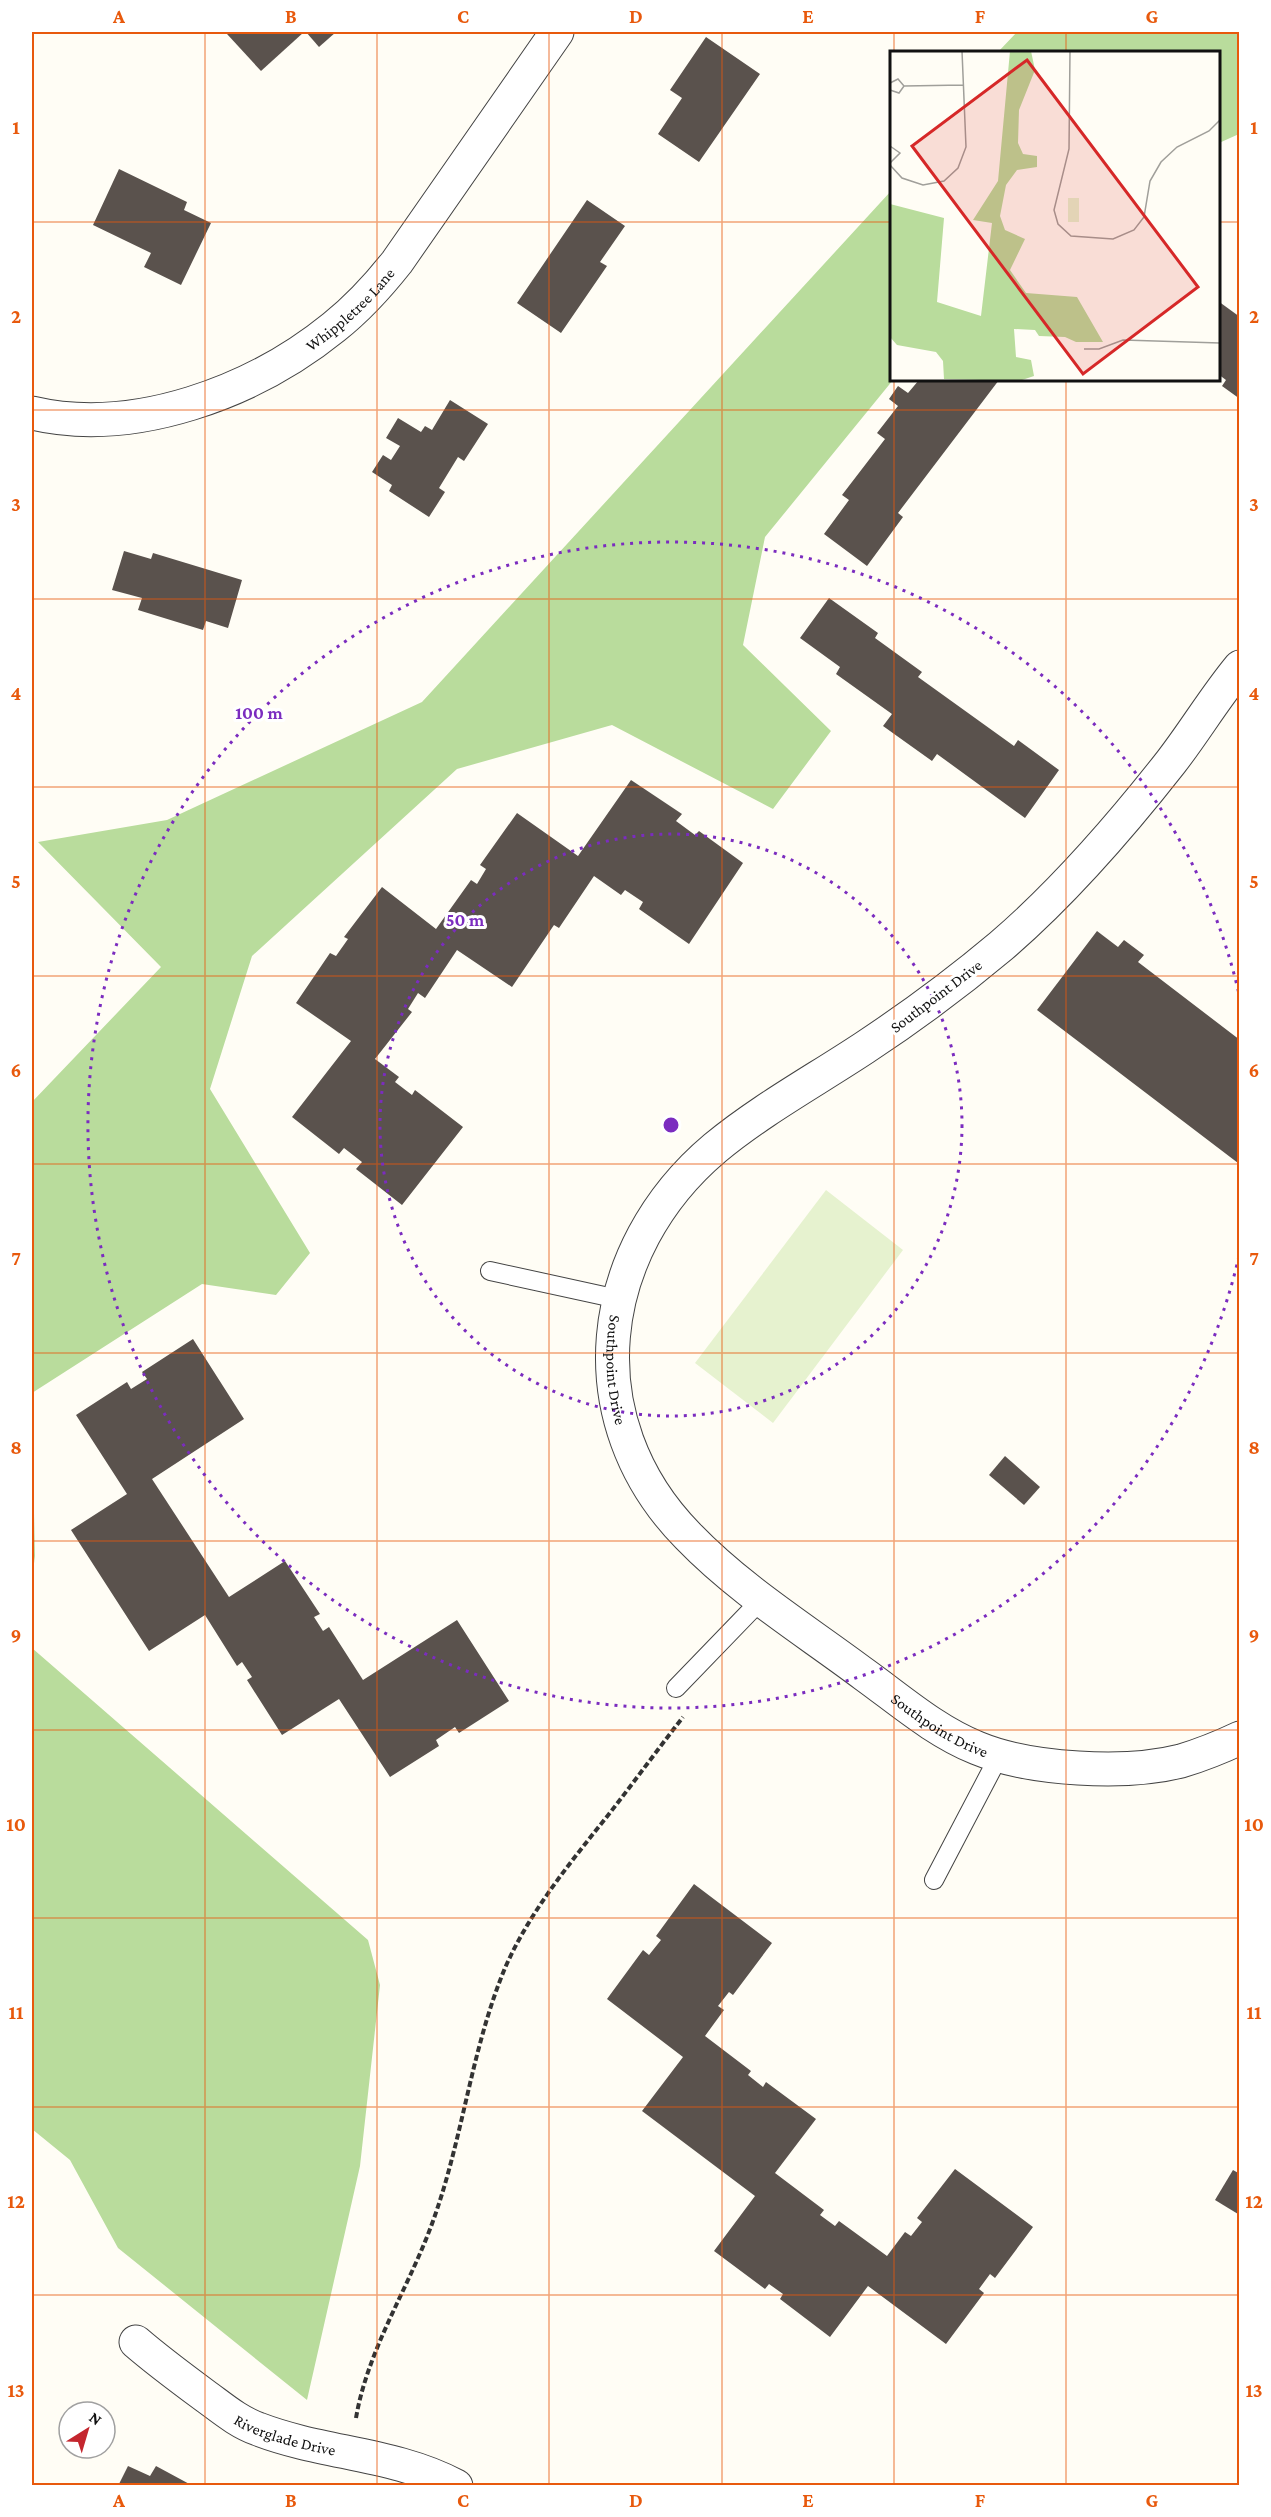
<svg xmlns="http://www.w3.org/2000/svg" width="1271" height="2517" font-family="'Crimson Pro',serif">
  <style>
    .forest { fill: #b9dc9c }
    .pitch { fill: #e6f2cf }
    .building { fill: #5a524d }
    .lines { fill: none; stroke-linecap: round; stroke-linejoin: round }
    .service-casing { stroke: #444; stroke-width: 20 }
    .minor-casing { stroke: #444; stroke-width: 35 }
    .path { stroke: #333; stroke-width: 4; stroke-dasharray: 6 3; stroke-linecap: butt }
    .service { stroke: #fff; stroke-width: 18 }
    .minor { stroke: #fff; stroke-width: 33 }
    .grid { fill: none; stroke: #e8590c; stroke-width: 1.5; stroke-opacity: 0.55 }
    .ring { fill: none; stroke: #7b2cbf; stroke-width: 3; stroke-dasharray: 3 6 }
    .labels { text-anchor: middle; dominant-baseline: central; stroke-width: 6; stroke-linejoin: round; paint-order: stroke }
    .street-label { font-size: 16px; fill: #111; stroke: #fff }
    .inset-road { fill: none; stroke: #a09f9a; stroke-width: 1.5 }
    .view { fill: #d62828; fill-opacity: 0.15; stroke: #d62828; stroke-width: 3 }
    .inset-edge { fill: none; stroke: #111; stroke-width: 3 }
    .centre { fill: #7b2cbf; stroke: #fff; stroke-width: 3 }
    .ring-label { font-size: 18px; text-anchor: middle; font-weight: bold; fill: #7b2cbf; stroke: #fff; stroke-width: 6; stroke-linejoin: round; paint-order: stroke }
    .neatline { fill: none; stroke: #e8590c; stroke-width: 2 }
    .grid-label { font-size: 20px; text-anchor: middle; font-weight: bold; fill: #e8590c }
  </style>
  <rect width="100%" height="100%" fill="#fffdf5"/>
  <g class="forest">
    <polygon points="1017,32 1239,32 1239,134 1219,143 1218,52 998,52"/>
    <polygon points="891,191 893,380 765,537 743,645 831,731 773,809 612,725 457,769 252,956 210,1089 310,1253 276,1295 202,1284 32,1393 32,1102 161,967 38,842 167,820 422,702"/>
    <polygon points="32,1426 35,1556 32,1578"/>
    <polygon points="32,1648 368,1940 380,1985 360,2166 307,2400 118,2248 70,2160 32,2129"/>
  </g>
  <polygon class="pitch" points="826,1190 903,1250 773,1423 695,1363"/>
  <g class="building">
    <polygon points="229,32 304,32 261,71 227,34"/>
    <polygon points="306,32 336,32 319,47"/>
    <polygon points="706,37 760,74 699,162 658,134 682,98 670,90"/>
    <polygon points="119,169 187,202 184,210 211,223 181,285 144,267 151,253 93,225"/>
    <polygon points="587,200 625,226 600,262 607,266 561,333 517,303"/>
    <polygon points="1218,301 1240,317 1240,399 1222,386 1226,380 1218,374"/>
    <polygon points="919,380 999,380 898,513 903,517 867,566 824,534 849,500 842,495 885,439 877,433 898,406 889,399 898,386 908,393"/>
    <polygon points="450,400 488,424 464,461 458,457 439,488 445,492 429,517 389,491 392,485 372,472 383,455 391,460 400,446 386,438 398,418 421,432 425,426 432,430"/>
    <polygon points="124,551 151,559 153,553 242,580 228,628 206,621 203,630 138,610 142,598 112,590"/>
    <polygon points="829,598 878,633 875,638 922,672 918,677 1014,746 1018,740 1059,770 1025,818 937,754 932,761 883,726 892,714 836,674 840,667 800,638"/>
    <polygon points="631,780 682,814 676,821 695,835 699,831 743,863 689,944 639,909 643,902 625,890 621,895 594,876 559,928 554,925 512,987 457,950 425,998 418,993 408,1009 412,1012 375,1059 399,1077 395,1082 412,1095 415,1090 463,1127 402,1205 356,1169 362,1162 344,1148 339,1154 292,1117 351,1041 296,1003 330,953 336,956 348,939 344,937 382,887 436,929 471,880 477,884 486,869 480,865 517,813 578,856"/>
    <polygon points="1097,931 1118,947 1124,940 1144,955 1138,962 1240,1040 1238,1163 1037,1010"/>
    <polygon points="193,1339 244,1419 152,1479 229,1597 285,1561 320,1614 314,1617 323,1631 329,1627 363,1680 457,1620 509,1701 459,1733 455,1727 436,1740 439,1746 390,1777 339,1699 282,1735 247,1680 252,1677 242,1662 237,1666 205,1615 149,1651 71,1530 127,1494 76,1415 127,1382 131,1389 147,1379 142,1372"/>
    <polygon points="1005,1456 1040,1487 1024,1505 989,1475"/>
    <polygon points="694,1884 772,1943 733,1995 729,1992 718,2006 724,2010 705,2036 751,2071 748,2075 763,2087 766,2082 816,2119 775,2173 824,2210 820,2215 835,2226 839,2221 887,2256 905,2232 911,2236 922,2222 917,2218 955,2169 1033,2227 995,2278 990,2274 979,2289 984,2293 946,2344 868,2286 830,2337 780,2299 783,2294 769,2284 765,2289 714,2251 755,2196 642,2111 683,2057 607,1999 643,1950 649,1955 661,1940 656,1936"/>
    <polygon points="1233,2170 1240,2174 1238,2214 1215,2200"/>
    <polygon points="128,2466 150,2476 156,2466 193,2486 118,2486"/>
  </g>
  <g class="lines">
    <g class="service-casing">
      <g id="service">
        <polyline points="490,1271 618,1299"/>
        <polyline points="676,1688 762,1599"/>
        <polyline points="934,1880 999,1756"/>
      </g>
    </g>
    <g class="minor-casing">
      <g id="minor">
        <path id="s1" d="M32 413C134 437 254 392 334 327 358 308 378 286 397 262L557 32"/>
        <path id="s2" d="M1240 667C1215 697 1195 731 1171 762 1120 827 1064 892 1001 946 957 983 911 1017 864 1048 814 1081 761 1110 715 1148 594 1250 574 1420 688 1536 740 1590 805 1630 865 1675 901 1701 935 1731 977 1748 1030 1770 1126 1775 1181 1761 1201 1755 1221 1747 1240 1738"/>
        <path id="s3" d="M136 2342C158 2361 181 2378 204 2395 222 2408 238 2422 258 2429 323 2454 394 2453 456 2486"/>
      </g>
    </g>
    <path class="path" d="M356 2418C368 2348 409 2288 433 2221 463 2138 471 2050 505 1968 530 1911 570 1863 609 1814 634 1782 658 1749 683 1717"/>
    <use href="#service" class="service"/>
    <use href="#minor" class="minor"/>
  </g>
  <path class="grid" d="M205 32V2486M377 32V2486M549 32V2486M722 32V2486M894 32V52M1066 32V52M32 222H892M1218 222H1240M894 380V2486M1066 380V2486M32 410H1240M32 599H1240M32 787H1240M32 976H1240M32 1164H1240M32 1353H1240M32 1541H1240M32 1730H1240M32 1918H1240M32 2107H1240M32 2295H1240"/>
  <g class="ring">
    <circle cx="671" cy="1125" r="291"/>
    <path d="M1239 1256A583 583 0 1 1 1239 994"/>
  </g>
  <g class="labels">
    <g class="street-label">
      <text stroke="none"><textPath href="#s1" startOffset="348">Whippletree Lane</textPath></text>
      <text transform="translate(936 996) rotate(-37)">Southpoint Drive</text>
      <text stroke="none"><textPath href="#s2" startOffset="972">Southpoint Drive</textPath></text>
      <text stroke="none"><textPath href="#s2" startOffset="1474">Southpoint Drive</textPath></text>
      <text stroke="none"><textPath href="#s3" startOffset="178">Riverglade Drive</textPath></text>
    </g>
  </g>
  <g transform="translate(890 51)">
    <rect width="330" height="330" fill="#fffdf5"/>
    <path d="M120 0H141L145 19 129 59 128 92 133 103 147 105V116L127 119 116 134 110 165 115 179 135 188 120 219 136 242 187 246 213 291H186L175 286 149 285 145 279 124 278 126 306 141 309 144 325 129 330 54 328 53 310 46 301 7 294 0 286V153L54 167 47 251 91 265 102 172 83 169 108 130Z" fill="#b9dc9c"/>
    <path d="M178 147H189V171H178Z" fill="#e6f2cf"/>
    <path class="inset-road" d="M180 0 179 98 164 159 168 173 181 185 223 188 244 179 254 166 260 130 271 111 287 96 319 80 330 69M0 32 8 28 14 35M14 35 74 34M0 39 9 42 14 35M0 95 10 102 0 112M0 114 12 127 33 134 54 130 68 117 76 96 72 0M194 298H209L233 289 330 292"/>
    <path class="view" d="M137 9 308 236 193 323 22 95Z"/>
    <rect width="330" height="330" class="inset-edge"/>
  </g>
  <circle cx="671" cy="1125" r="9" class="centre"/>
  <g class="ring-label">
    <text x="259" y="719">100 m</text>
    <text x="465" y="926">50 m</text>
  </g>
  <rect width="1271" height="2517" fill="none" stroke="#ffffff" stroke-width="66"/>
  <g transform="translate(87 2430) rotate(37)"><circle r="28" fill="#ffffff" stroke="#a0a0a0" stroke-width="1.5"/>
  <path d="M0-4.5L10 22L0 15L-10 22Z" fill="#c4262e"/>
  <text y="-9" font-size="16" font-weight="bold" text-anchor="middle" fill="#111111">N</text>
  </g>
  <rect x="33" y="33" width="1205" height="2451" class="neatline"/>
  <g class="grid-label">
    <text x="119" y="23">A</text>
    <text x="291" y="23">B</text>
    <text x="463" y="23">C</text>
    <text x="636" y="23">D</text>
    <text x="808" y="23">E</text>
    <text x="980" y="23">F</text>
    <text x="1152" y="23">G</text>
    <text x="16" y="134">1</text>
    <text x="1254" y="134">1</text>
    <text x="16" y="323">2</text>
    <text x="1254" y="323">2</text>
    <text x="16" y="511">3</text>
    <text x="1254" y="511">3</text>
    <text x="16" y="700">4</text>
    <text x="1254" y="700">4</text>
    <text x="16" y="888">5</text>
    <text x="1254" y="888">5</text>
    <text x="16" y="1077">6</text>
    <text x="1254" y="1077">6</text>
    <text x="16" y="1265">7</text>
    <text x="1254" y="1265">7</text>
    <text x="16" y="1454">8</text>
    <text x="1254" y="1454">8</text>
    <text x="16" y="1642">9</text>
    <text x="1254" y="1642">9</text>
    <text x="16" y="1831">10</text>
    <text x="1254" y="1831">10</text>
    <text x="16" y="2019">11</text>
    <text x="1254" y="2019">11</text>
    <text x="16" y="2208">12</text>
    <text x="1254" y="2208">12</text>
    <text x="16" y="2397">13</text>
    <text x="1254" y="2397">13</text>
    <text x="119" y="2507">A</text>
    <text x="291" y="2507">B</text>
    <text x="463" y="2507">C</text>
    <text x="636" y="2507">D</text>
    <text x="808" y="2507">E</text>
    <text x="980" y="2507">F</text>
    <text x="1152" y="2507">G</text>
  </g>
</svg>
